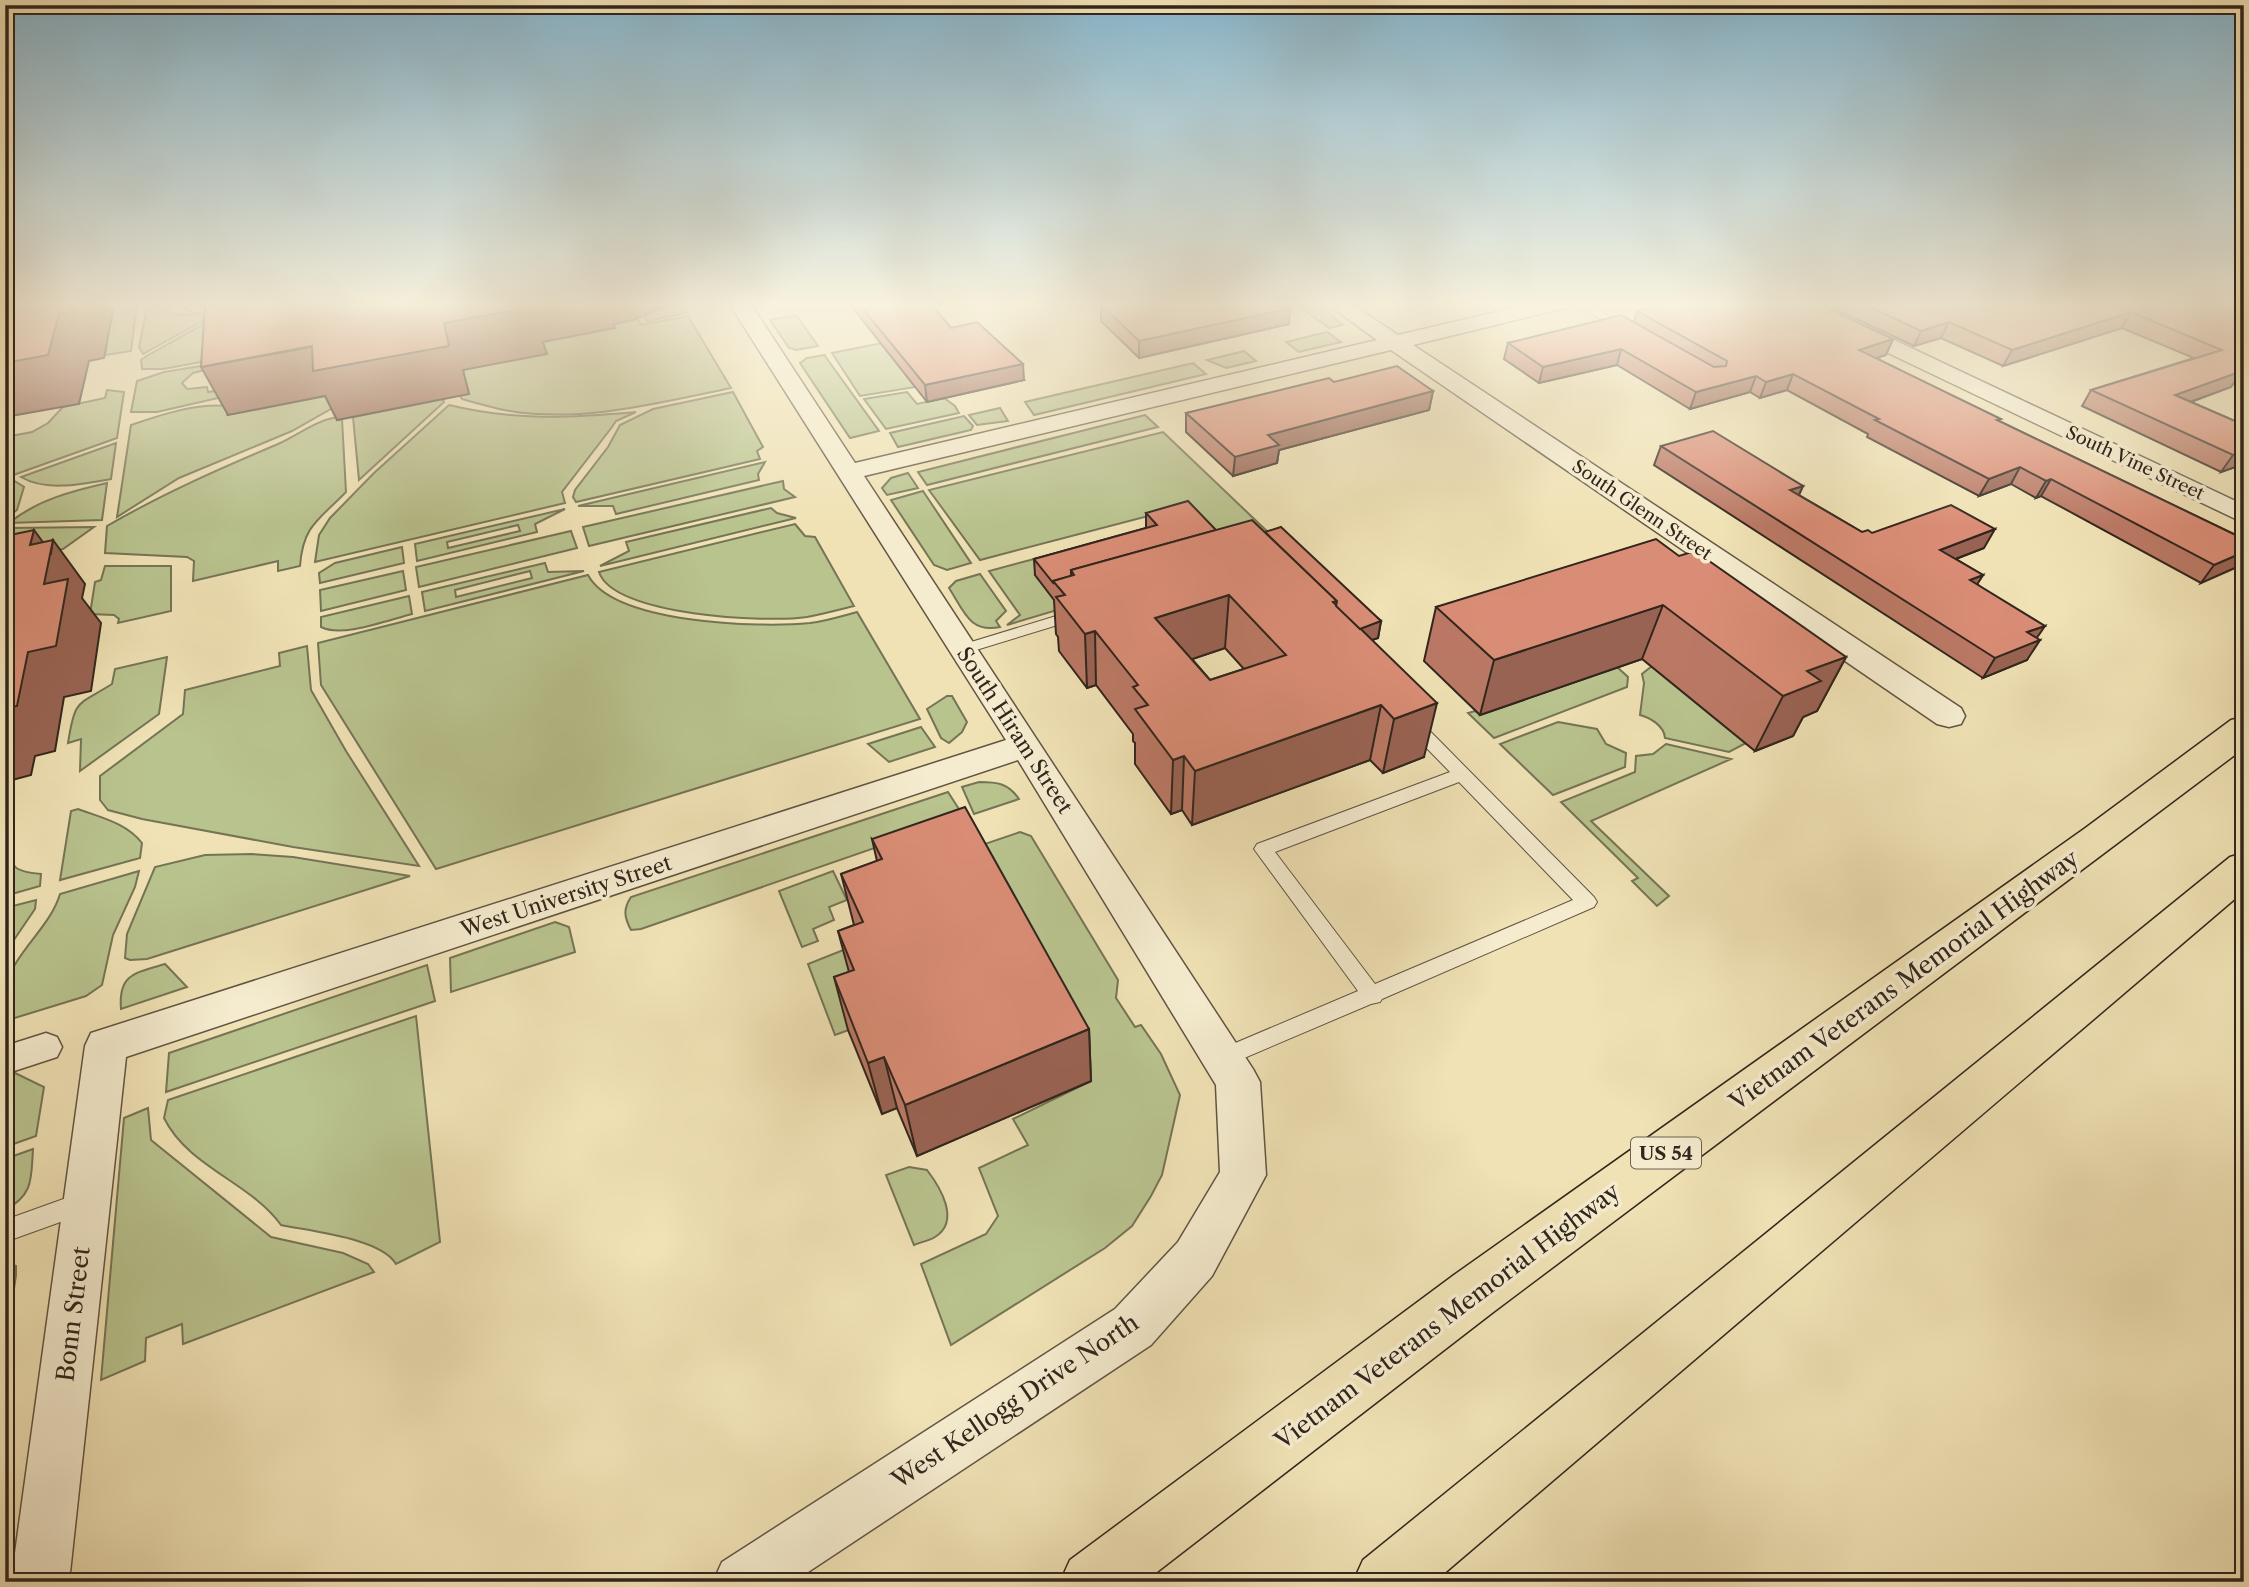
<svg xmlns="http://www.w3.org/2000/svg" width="2249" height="1587" font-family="'Libre Caslon Text',serif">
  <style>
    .green { fill: #b9c38e; stroke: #757456; stroke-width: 2; fill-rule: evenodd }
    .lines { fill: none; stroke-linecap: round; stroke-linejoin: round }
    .service-casing { stroke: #615443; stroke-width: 2 }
    .pedestrian-casing { stroke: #615443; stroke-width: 3 }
    .minor-casing { stroke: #615443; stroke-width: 3 }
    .motorway-casing { stroke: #31251d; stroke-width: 3 }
    .service { fill: #f5eccf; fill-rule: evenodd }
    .pedestrian { fill: #f5eccf; fill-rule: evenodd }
    .minor { fill: #f5eccf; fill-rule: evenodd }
    .motorway { fill: #f0e2b5; fill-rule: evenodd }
    .wall { fill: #bb7965; stroke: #31251d; stroke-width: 2; fill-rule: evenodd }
    .shaded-wall { fill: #996353; stroke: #31251d; stroke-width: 2 }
    .building { fill: #da8d76; stroke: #31251d; stroke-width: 2; fill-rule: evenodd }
    .labels { text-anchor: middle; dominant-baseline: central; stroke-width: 7; stroke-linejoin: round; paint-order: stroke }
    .far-street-label { font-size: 18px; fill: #31251d; stroke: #f5eccf }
    .shield { fill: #f5eccf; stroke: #6c6152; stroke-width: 2 }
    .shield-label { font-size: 19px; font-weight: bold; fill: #31251d }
    .street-label { font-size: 21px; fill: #31251d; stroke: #f5eccf }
    .near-street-label { font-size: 24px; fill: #31251d; stroke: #f5eccf }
  </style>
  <rect width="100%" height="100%" fill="#f0e2b5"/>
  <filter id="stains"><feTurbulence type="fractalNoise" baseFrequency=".00286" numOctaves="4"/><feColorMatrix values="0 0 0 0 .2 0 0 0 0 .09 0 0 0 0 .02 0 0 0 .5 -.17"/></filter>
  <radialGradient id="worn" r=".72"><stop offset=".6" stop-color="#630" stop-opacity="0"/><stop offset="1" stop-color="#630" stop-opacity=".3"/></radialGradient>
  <g class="green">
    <polygon points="148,303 156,303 159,308 179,315 208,313 208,318 143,354 139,347"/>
    <polygon points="655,303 681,303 687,313 647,321 644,314 658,310"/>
    <polygon points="1294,303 1317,303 1343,325 1329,328"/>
    <polygon points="137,304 131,351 105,355 107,341 92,312"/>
    <polygon points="223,313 218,359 163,369 142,369 141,360 145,357"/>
    <polygon points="796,315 818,346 796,350 789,348 770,320"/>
    <path d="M688 316 731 388C658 403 580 424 504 410 490 407 476 403 462 399L460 396 469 393 463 370 541 338 614 328 613 324 638 319 641 325Z"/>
    <polygon points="1327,332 1341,342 1299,352 1286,342"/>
    <polygon points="882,343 915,387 860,396 832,353"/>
    <polygon points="1244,351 1256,361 1226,368 1207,360"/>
    <polygon points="825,355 825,356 879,431 850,438 800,363 807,358"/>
    <polygon points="225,362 229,364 193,373 182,383 187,389 207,387 208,392 228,389 227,396 157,412 131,412 137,381 164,372"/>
    <polygon points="1193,363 1206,374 1034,415 1025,402"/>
    <polygon points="107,390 124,392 117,438 5,478 5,437 32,432 48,423 63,407 105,398"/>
    <polygon points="733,392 763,447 757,451 760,459 576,502 573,497 575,490 608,447 620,425 653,409"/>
    <polygon points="907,392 917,404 944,398 955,406 959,413 886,429 864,399"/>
    <path d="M335 394 336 406 292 431 179 478 117 517 131 425C160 415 196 403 227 406V415Z"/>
    <polygon points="443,399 444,402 359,480 353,417"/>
    <path d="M449 405C515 421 569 418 636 412L616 421 612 427 562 492 565 503 315 562 319 535 330 518 374 473Z"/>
    <polygon points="1000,408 1008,421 977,425 969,415"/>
    <polygon points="1145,415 1158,427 927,485 918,472"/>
    <polygon points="964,416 973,426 971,430 898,447 890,433"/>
    <path d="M337 417V420L342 419 346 492C319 520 303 525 300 566L278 571V561L193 581 194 561 187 557 105 553 107 526C162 494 219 469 278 444 298 435 315 421 337 417Z"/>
    <polygon points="1163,432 1271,535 1228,559 1007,625 1020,615 989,571 1102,541 1105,555 1035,575 1054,599 1219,551 1152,515 980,560 929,490"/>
    <path d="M116 443 111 479C83 484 46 492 21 477Z"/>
    <polygon points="765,462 758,474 759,480 616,514 613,506 578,506"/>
    <polygon points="908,473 918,488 887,495 882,488 891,478"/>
    <polygon points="13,480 24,487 17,510 5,519 5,483"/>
    <polygon points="783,481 784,489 795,497 589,546 583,527"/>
    <path d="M107 483 102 520 9 523C37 500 72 491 107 483Z"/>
    <polygon points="923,491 971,563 947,570 934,565 891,500"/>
    <polygon points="771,508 777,513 796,518 600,566 629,551 626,542"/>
    <path d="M565 509 535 524 537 532 417 561 415 544ZM518 525 520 531 448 548 447 542Z"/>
    <path d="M795 524 805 536 815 537 854 606C838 610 823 614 807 617 768 623 613 616 599 572Z"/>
    <polygon points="94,527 63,549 34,554 8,528"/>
    <polygon points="571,531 577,548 419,587 416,567"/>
    <polygon points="402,547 404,563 320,583 319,573 335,563"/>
    <path d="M545 563 548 572 584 571 425 611 422 592ZM530 571 532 578 456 597 455 590Z"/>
    <polygon points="105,566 171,566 171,611 118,623 119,619 114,615 90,614 95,582 101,580"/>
    <polygon points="403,571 406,590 321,611 320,590"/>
    <path d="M980 574 1006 611 996 621 1000 627C969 633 964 611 949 588L956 581Z"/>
    <path d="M588 575C614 624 760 628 810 623 826 621 842 616 857 612L920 719 436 869 321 685 318 643Z"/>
    <path d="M409 596 412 614C388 620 342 638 321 627V617Z"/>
    <polygon points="307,646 311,690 346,751 419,866 293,847 142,819 108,810 100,800 100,776 183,714 185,690 280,666 279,653"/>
    <path d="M167 657 159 714 80 771 81 739 68 743C75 698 77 706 112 684L115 669Z"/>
    <path d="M1652 666 1746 743 1729 752 1665 738C1664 726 1651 718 1640 715L1644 683 1642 674Z"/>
    <polygon points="1617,667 1628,677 1627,687 1494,738 1468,713 1475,711 1480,714"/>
    <polygon points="947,696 952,696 967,722 962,732 949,743 941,738 927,709"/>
    <polygon points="1558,722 1597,729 1606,744 1626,753 1625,767 1553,795 1500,744"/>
    <polygon points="921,727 935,747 889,762 868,744"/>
    <polygon points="1666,744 1731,759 1591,821 1669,896 1657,906 1632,881 1638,878 1561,802 1635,772 1636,756 1653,754"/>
    <path d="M979 782C997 782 1008 783 1019 799L974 814 962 787Z"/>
    <path d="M948 792 964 817 641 929 631 930C624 917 623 909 631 897Z"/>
    <path d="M78 809C102 818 126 823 142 843L140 858 60 880 71 811Z"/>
    <polygon points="1020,832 1031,836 1118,980 1116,998 1135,1027 1141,1025 1161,1054 1180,1095 1162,1175 1151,1196 1132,1226 1105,1248 951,1345 921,1264 986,1234 998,1216 979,1168 1028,1145 1013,1119 1091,1081 976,847"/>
    <path d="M10 837C12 866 8 871 41 874L40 886 5 896V838Z"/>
    <polygon points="252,854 293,857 410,876 147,959 130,960 125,958 127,934 155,867 205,855"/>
    <path d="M139 871 135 887 113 935 102 985 86 996 5 1021C5 1011 3 998 5 988 14 952 50 928 60 894Z"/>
    <polygon points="833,871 847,900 829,907 834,920 813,929 818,941 802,947 779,891"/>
    <polygon points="36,900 35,909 5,953 5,908"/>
    <polygon points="555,922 569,927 575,952 451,992 450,958"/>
    <polygon points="861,943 868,1023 835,1035 808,964"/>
    <path d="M165 964 187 987 121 1009C118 974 135 973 165 964Z"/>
    <polygon points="427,965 435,1001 166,1092 169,1053"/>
    <path d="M416 1016 440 1242 396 1264C381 1238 309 1231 281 1225 250 1182 188 1167 164 1118L168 1100Z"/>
    <polygon points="15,1073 44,1087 36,1136 5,1147 5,1075"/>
    <polygon points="148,1108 151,1140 271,1237 343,1253 368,1264 374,1272 183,1344 182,1324 146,1338 145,1361 101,1380 124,1118"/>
    <path d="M33 1149C31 1178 34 1195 5 1210V1159Z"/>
    <path d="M909 1167 927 1170C940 1187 961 1221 935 1237 929 1241 920 1242 914 1245L886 1175Z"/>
    <polygon points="5,1262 16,1266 16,1275 5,1351"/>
  </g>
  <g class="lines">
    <g class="service-casing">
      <g id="service">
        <polygon points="1573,303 1586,303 1632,330 1623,332"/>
        <polygon points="1079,609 1084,611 1086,614 1084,617 963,654 955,649 958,646"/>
        <path d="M1412 718 1418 719 1594 897 1597 902 1594 907 1382 999 1380 1002 1371 1004 1230 1064 1222 1067 1214 1064 1211 1058 1214 1052 1358 991 1254 849 1257 844 1450 772 1406 727 1404 723 1406 719ZM1459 782 1573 900 1375 984 1275 852Z"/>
        <polygon points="83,1192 91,1195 95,1203 91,1211 5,1242 5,1220"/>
      </g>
    </g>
    <g class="pedestrian-casing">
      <polygon id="pedestrian" points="46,1033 57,1037 62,1047 57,1057 5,1074 5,1046"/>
    </g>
    <g class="minor-casing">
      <g id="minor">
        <path d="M180 303H240L237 307C220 312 193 319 180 303Z"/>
        <polygon points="729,303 750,303 855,463 1377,340 1326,303 1350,303 1398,335 1535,303 1572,303 1569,307 1413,345 1961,708 1965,716 1961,724 1949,727 1937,724 1391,350 864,476 1253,1069 1260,1082 1266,1175 1212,1276 1151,1345 793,1582 713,1582 722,1562 1115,1309 1178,1242 1220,1172 1216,1085 1018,760 126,1057 69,1582 11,1582 85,1046 91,1033 1006,740"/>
        <polygon points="1789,303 1816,303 2244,505 2244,523 1792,307"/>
      </g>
    </g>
    <g class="motorway-casing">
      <g id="motorway">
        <polygon points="2244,717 2244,748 1492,1313 1144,1582 1060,1582 1070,1560 1454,1275 2084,829 2231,720"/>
        <polygon points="2244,853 2244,891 1434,1582 1353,1582 1363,1560 2230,857"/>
      </g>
    </g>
    <use href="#service" class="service"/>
    <use href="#pedestrian" class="pedestrian"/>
    <use href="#minor" class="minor"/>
    <use href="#motorway" class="motorway"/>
  </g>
  <g class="wall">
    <polygon points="849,303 930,303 951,328 1024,380 927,402"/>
    <polygon points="1105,303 1283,303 1289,324 1139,358 1101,321 1101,305 1105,304"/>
    <polygon points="1822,303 2244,303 2244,379 2238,377 2231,387 2191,402 2244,425 2244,464 2221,472 2082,406 2091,390 2194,358 2122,328 2003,366 1941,338 1914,346"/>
    <polygon points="1682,307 1893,339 1886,355 1876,358 1999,421 2244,539 2201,583 2041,496 2036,498 2011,484 1979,496 1867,437 1868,434 1787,390 1760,398 1750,392 1690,409 1617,365 1539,383 1504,359 1508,343 1634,322 1637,311"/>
    <polygon points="1334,382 1433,391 1429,410 1279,450 1277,463 1233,476 1186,432 1186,413"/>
    <polygon points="1661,446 1803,486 1799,495 1862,532 1984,548 1956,559 1983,575 1977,584 2037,638 2027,660 1983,678 1654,465"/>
    <path d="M1146 513 1216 530 1265 532 1381 621 1378 638 1372 640 1424 757 1383 773 1370 760 1192 825 1182 810 1171 814 1135 764V743L1133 741V734L1096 685 1087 688 1059 651 1058 637 1056 634 1054 600 1035 575 1034 559 1146 528ZM1225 648 1244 669 1210 680 1192 659Z"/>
    <polygon points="1679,556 1846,657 1817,711 1803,717 1793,736 1755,751 1642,659 1480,715 1424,661 1436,607"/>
    <polygon points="872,839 1089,1029 1091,1081 917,1156 897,1108 882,1114 848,1030 834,977 849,972 838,931 854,925 841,874 877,861"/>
  </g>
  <g class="shaded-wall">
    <polygon points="77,303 109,303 113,311 104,358 89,361 79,404 5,417 5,363 59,314"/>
    <polygon points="529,303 660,303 661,308 633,320 613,324 615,328 543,342 547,354 463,370 469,394 337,420 325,396 228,415 201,367 444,323"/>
    <polygon points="1290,308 1289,324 1139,358 1139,341"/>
    <polygon points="2131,312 2122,328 2003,366 2012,350"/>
    <polygon points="1949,322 1941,338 1914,346 1921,331"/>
    <polygon points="1893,339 1886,355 1852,366 1859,350"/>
    <polygon points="1621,349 1617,365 1539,383 1543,367"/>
    <polygon points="1023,364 1024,380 927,402 925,385"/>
    <polygon points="2242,371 2231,387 2165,411 2175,395"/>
    <polygon points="1793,374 1787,390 1760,398 1766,382"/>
    <polygon points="1756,376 1750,392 1690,409 1696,392"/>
    <polygon points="1433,391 1429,410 1279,450 1277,463 1233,476 1235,457 1268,435"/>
    <polygon points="2244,452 2244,464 2221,472 2233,455"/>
    <polygon points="2020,467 2011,484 1979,496 1989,479"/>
    <polygon points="2051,479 2041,496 2036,498 2046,481"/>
    <polygon points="1803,486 1794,505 1790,490"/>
    <polygon points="1995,529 1984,548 1929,569 1940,550"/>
    <polygon points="34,530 51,553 53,540 85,584 82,598 101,623 91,691 64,697 55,751 35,756 31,775 5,782 5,708 44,584 30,545"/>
    <polygon points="2244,552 2244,564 2201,583 2214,565"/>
    <polygon points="1983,575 1971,594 1970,580"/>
    <polygon points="1229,595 1225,648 1154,672 1155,618"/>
    <polygon points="1663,605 1642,659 1480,715 1494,660"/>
    <polygon points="1381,621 1378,638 1349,648 1351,631"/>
    <polygon points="2045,626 2034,642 2040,640 2027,660 1983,678 1995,658 2027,632"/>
    <polygon points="1095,631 1096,685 1087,688 1085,634"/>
    <polygon points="1846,657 1817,711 1803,717 1793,736 1755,751 1783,696 1807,671"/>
    <polygon points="1437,703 1424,757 1383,773 1394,719"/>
    <polygon points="1381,705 1370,760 1192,825 1195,771"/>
    <polygon points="1184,756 1182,810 1171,814 1173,760"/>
    <polygon points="1089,1029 1091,1081 917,1156 905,1105"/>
    <polygon points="884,1057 897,1108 882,1114 868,1063"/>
  </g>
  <g class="building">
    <polygon points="5,303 77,303 75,311 59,314 48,355 5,363"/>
    <polygon points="205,303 529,303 531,307 444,323 449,346 313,371 312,346 201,367"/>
    <polygon points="858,303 930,303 951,328 977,322 1023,364 925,385"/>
    <polygon points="1110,303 1283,303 1290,308 1139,341 1101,305"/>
    <polygon points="1668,303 1674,303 1682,307 1697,303 1816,303 1893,339 1859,350 2001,419 1997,420 2244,539 2244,552 2214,565 2051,479 2046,481 2020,467 1989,479 1875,420 1879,419 1793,374 1766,382 1756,376 1696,392 1621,349 1543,367 1508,343 1621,315 1714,367 1726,366 1727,361 1637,311"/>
    <polygon points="1861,303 2244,303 2244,359 2237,356 2242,371 2175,395 2244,425 2244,452 2233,455 2091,390 2222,350 2131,312 2012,350 1949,322 1921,331"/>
    <polygon points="1397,366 1433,391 1268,435 1279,445 1235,457 1186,413 1329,378 1334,382"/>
    <polygon points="1713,431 1803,486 1790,490 1862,532 1868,530 1872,533 1951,505 1995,529 1940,550 1983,575 1970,580 2045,626 2027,632 2040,640 1995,658 1661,446"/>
    <polygon points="1188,501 1216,530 1071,570 1071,576 1053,581 1054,584 1034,559 1157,525 1146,513"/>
    <path d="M1252 520 1337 601 1333 602 1437 703 1394 719 1381 705 1195 771 1184 756 1173 760 1135 709 1148 705 1133 687 1138 685 1095 631 1085 634 1056 597 1065 595 1053 581 1074 575 1071 570ZM1229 595 1286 655 1210 680 1155 618Z"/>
    <polygon points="1281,527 1381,621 1360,629 1336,606 1337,601 1265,532"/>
    <polygon points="34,530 30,545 53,540 44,584 68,579 56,646 28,652 17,706 5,708 5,536"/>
    <polygon points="1656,539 1679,556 1695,551 1846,657 1807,671 1821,681 1783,696 1663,605 1494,660 1436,607"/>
    <polygon points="965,807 1089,1029 905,1105 884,1057 868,1063 834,977 854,970 838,931 863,922 841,874 882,859 872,839"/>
  </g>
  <linearGradient id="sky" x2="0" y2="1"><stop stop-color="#89b8cf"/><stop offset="0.58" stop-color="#f8f2de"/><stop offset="1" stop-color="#f8f2de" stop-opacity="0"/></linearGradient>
  <rect width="2249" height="525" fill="url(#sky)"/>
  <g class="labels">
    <g class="far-street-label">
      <text transform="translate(2135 463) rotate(25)">South Vine Street</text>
      <text transform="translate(1642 510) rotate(34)">South Glenn Street</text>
    </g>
    <rect class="shield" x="1631" y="1137.5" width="70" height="31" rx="5"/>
    <g class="shield-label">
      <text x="1666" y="1153">US 54</text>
    </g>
    <g class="street-label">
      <text transform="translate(1015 730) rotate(57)">South Hiram Street</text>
      <text transform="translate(566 896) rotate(-18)">West University Street</text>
    </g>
    <g class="near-street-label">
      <text transform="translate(1904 980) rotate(-36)">Vietnam Veterans Memorial Highway</text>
      <text transform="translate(73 1314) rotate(-83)">Bonn Street</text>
      <text transform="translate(1447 1316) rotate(-37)">Vietnam Veterans Memorial Highway</text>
      <text transform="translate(1015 1401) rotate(-34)">West Kellogg Drive North</text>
    </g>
  </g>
  <rect width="2249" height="1587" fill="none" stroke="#f0e2b5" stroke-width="28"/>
  <rect x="7" y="7" width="2235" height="1573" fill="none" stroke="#31251d" stroke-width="3.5"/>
  <rect x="14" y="14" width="2221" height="1559" fill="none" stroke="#31251d" stroke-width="2"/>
  <rect width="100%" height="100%" filter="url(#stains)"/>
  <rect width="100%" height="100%" fill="url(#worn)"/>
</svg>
